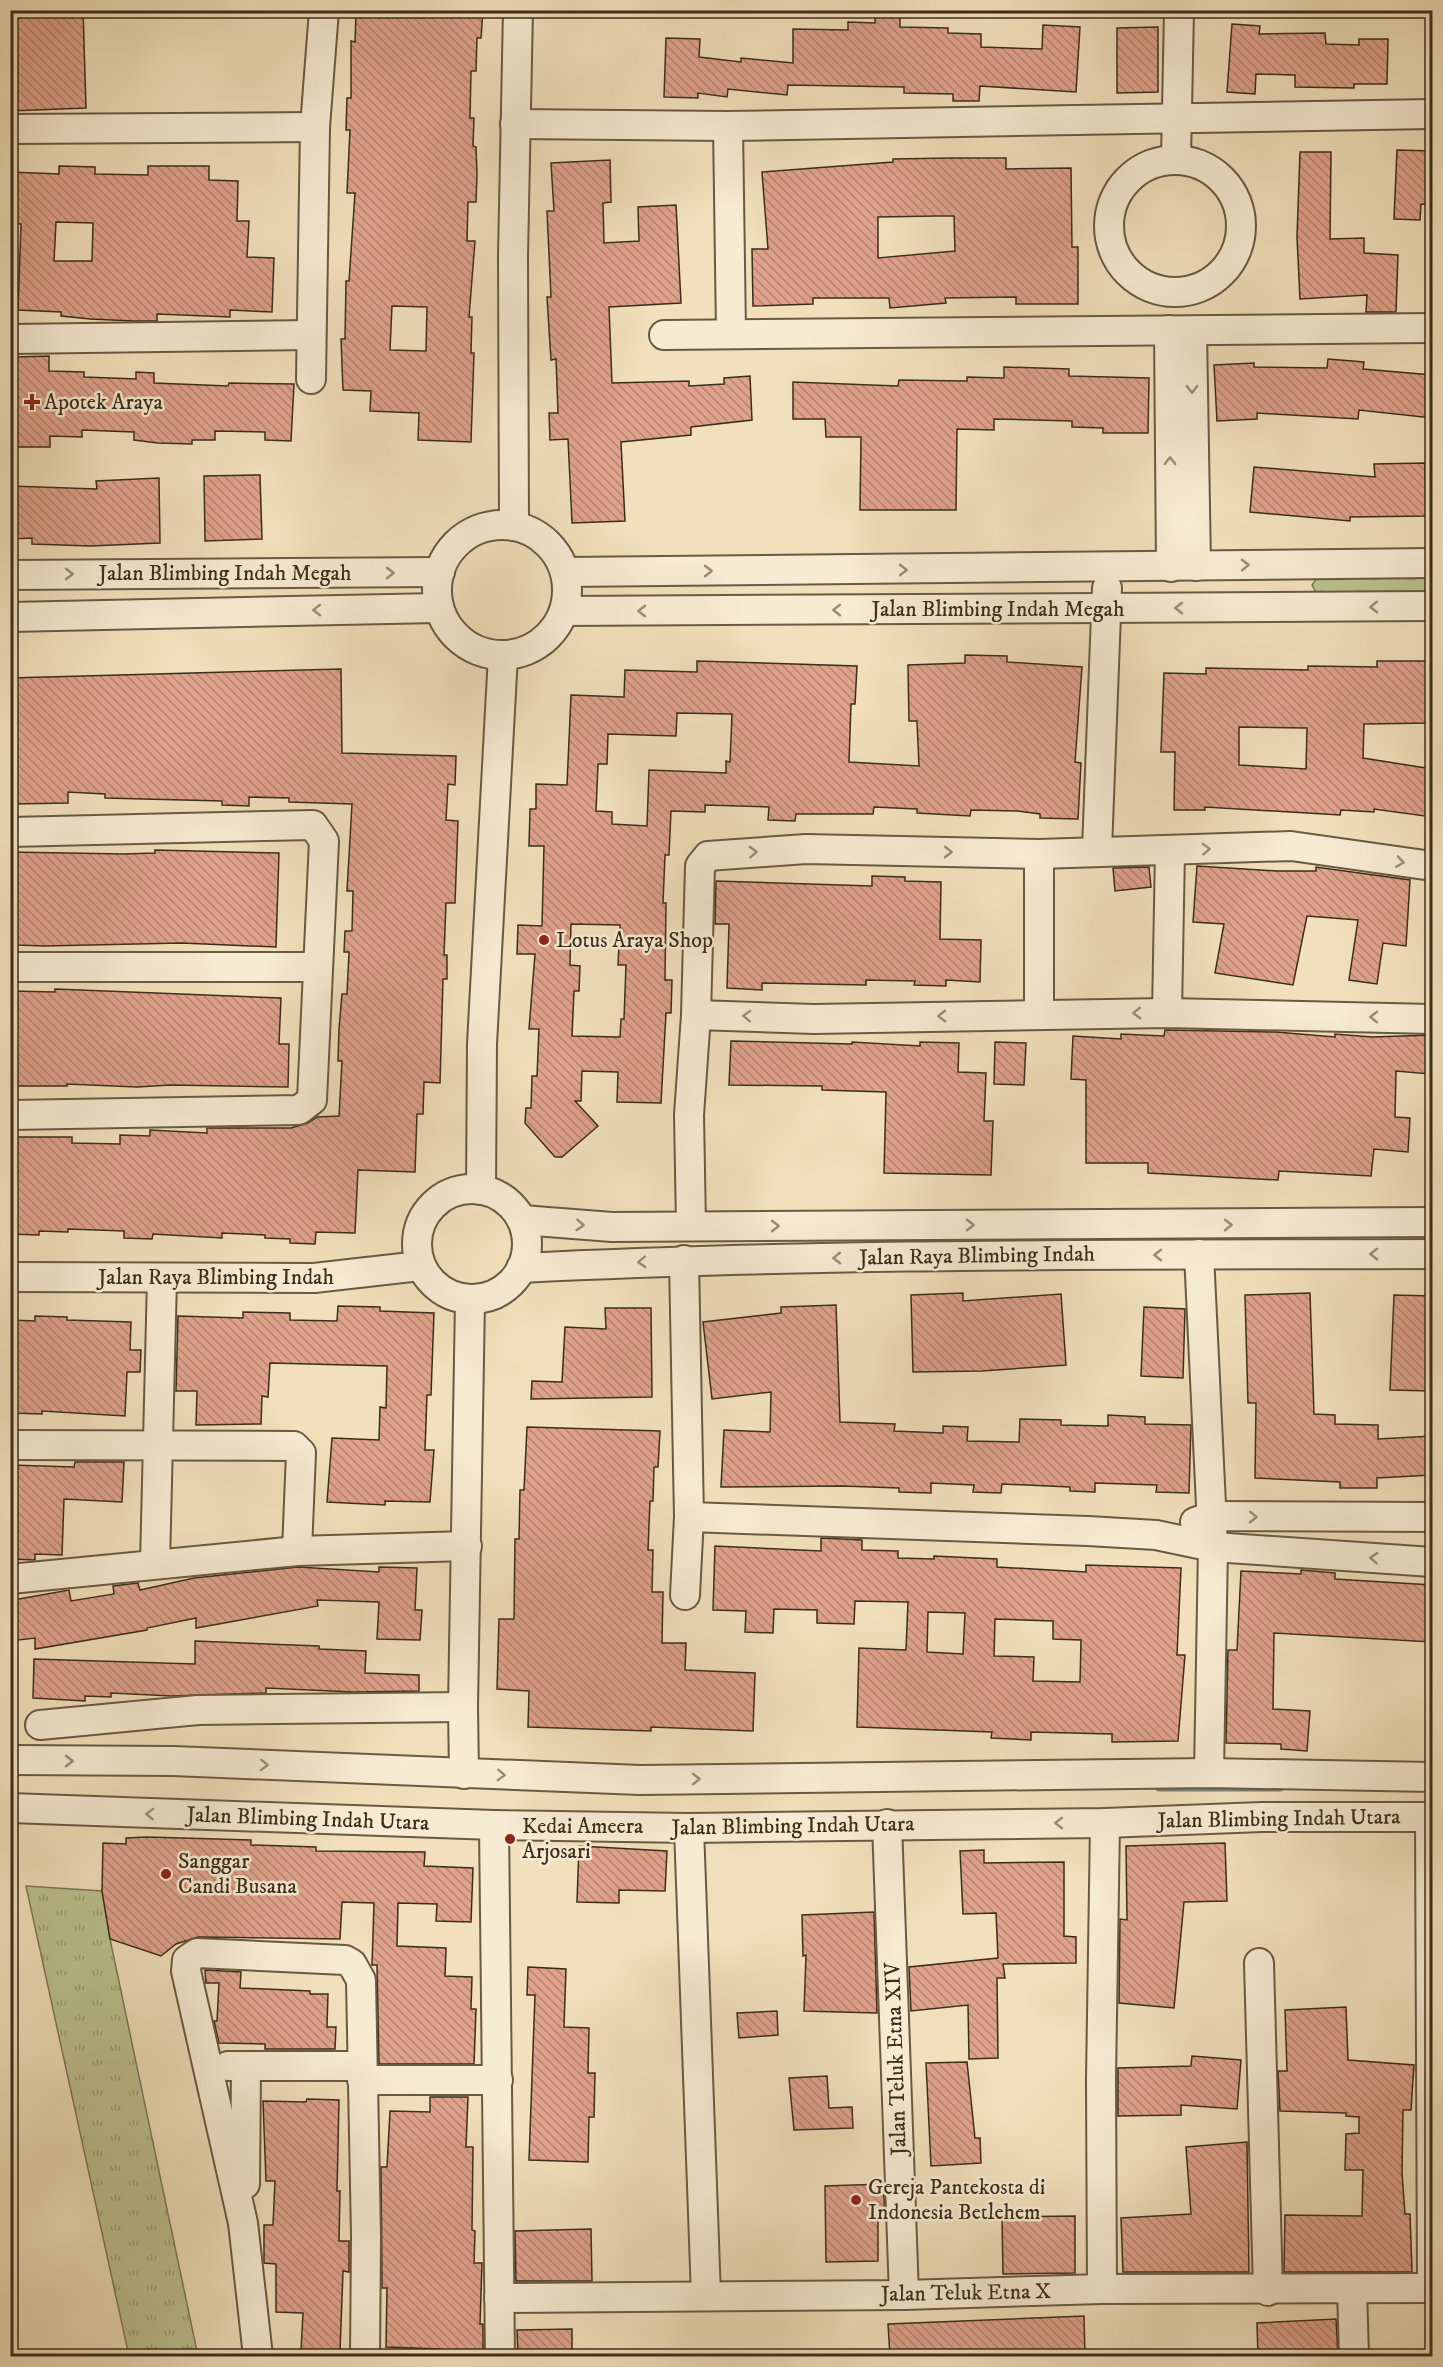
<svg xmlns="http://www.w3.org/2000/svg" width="1443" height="2367" font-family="'IM FELL DW Pica',serif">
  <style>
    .grass { fill: url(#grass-tufts); stroke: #7c7855; stroke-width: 1.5 }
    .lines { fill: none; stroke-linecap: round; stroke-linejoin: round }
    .stream { stroke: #77827b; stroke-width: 7 }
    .building { fill: url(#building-back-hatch); stroke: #3c2d1b; stroke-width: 1.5; fill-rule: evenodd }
    .minor-casing { stroke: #695a43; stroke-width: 32 }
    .minor { stroke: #f6ebd3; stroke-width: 28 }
    .oneway { stroke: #998c77 }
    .poi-dot { fill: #8f2418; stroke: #f6ebd3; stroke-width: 2 }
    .labels { text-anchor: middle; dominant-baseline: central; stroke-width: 5; stroke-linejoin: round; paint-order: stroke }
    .poi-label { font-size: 22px; fill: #3c2d1b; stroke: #f6ebd3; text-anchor: start }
    .street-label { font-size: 22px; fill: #3c2d1b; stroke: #f6ebd3 }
  </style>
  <defs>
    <pattern id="grass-tufts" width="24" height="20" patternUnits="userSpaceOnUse" patternTransform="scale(1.5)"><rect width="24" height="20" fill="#bbc28f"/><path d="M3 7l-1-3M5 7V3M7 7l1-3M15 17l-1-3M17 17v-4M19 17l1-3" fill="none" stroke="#999e74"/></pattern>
    <pattern id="building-back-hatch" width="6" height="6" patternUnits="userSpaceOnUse" patternTransform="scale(1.5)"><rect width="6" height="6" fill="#dfa28b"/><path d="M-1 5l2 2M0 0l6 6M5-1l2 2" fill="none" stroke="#b68471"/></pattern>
  </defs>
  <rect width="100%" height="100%" fill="#f1e0bb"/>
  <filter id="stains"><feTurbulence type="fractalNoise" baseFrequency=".00333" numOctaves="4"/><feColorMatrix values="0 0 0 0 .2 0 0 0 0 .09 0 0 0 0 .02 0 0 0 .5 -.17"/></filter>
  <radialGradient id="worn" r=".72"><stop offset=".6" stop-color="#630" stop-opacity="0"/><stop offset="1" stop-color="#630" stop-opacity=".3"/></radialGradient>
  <g class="grass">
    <polygon points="1432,576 1432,593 1317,594 1312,585 1317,578"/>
    <polygon points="26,1886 102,1891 110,1939 198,2356 129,2356"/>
  </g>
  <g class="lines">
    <polyline class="stream" points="1159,1788 1280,1788"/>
  </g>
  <g class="building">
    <polygon points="10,10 83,10 86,108 10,111"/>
    <path d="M424 10H483L481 38H477L476 71H471L470 118H474L473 146 476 147 477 174 476 202H468L467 241H475L469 317H472L471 353H474L471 442 418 440 419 413 370 411 371 391 343 390 341 339H345L346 281H349L355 193H347L350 130H346L347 98H351V41L355 42 356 15 424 18ZM392 306 427 307 426 351 390 350Z"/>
    <polygon points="875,10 900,10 900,27 948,28 948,33 981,34 981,47 1042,49 1043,25 1080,27 1076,92 980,86 979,101 953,101 953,94 904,93 904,87 788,85 787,95 728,89 727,97 698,93 698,98 664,97 666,38 700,39 699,57 741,62 741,58 793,63 793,29 848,30 848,22 875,23"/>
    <polygon points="1232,24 1260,26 1259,34 1325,33 1326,44 1359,45 1359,39 1388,39 1387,84 1354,84 1354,88 1295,87 1295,75 1256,74 1255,94 1227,92"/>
    <polygon points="1158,27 1158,92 1117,93 1117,28"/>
    <polygon points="1397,150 1432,151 1432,205 1421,204 1420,220 1394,219"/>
    <polygon points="1300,152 1331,152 1330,239 1364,238 1364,253 1398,255 1396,312 1366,312 1367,295 1300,299 1297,237"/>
    <path d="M952 158H1006V169L1071 168 1072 247H1078V304H1016V297L945 298 946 303 890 308 889 298H813V304L753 306 752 249H768L762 172 893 162V159ZM936 216H954L955 251 878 258V217Z"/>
    <polygon points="610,160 611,202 603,203 604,243 639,241 638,207 676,205 681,303 609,307 612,383 689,381 689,386 724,384 724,378 750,376 752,420 691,427 691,435 621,442 625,521 572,523 568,439 550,440 549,413 558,413 556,359 551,360 547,297 551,297 547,211 554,211 551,163"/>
    <path d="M59 166 95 167V174L148 175V166H209V180L238 181 237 221H249L247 257 274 258 272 312 230 310V317L157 314V321H134L90 319 61 316V312L18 310 21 224 10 223V172L59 174ZM56 222 93 223 92 261H54Z"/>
    <polygon points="49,356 49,371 84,372 84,377 136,379 136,372 154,373 154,383 228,386 229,383 294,384 291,441 265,440 265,432 215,431 215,440 192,440 192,444 158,443 134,440 134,432 82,430 82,437 50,436 50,447 14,447 16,357"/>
    <polygon points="1328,359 1364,362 1363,369 1432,375 1432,418 1359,410 1358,419 1257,413 1257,419 1217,421 1214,365 1254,363 1254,367 1327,368"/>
    <polygon points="1004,367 1069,369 1069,376 1149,378 1148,433 1103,433 1103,428 1072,427 1072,421 994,419 994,430 957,429 956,510 860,510 861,437 826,437 825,419 793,419 793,382 898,386 899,380 967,381 967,377 1004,378"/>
    <polygon points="1425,463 1426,516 1350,517 1350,521 1250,512 1254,467 1375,477 1374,464"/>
    <polygon points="260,475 262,539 205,541 204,476"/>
    <polygon points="159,478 160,543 90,546 32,544 32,538 10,539 10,486 97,489 96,481"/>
    <path d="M965 655 1007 656V662L1082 667 1075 762 1081 763 1078 819 1040 818V814L1018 811 971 810 970 816 917 813V809L874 807 873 814H796L795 821 768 820 769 807 705 805V812L671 811 669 855H665L663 903H666L665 980H672L671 1013H666L661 1103 617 1102 618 1072 582 1071 581 1101H575L598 1126 562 1157H555L525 1123 526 1108H531L532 1076H537L539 1029H529L535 954H517L518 925 542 926 544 846H529L530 809H536V784L567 785 571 695 624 697 625 670 697 672V661L857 666 855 704H851L849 762 919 766 917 721H909L908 665 965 663ZM677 713 732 714 730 762 726 761V773L649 770 647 826 612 824V812L596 811 598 764H607L608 734 676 736ZM571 924 620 925 618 965H626L624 1019H621L620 1037 572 1036 574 991H579L580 966 570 965Z"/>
    <path d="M1377 661H1430L1431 723 1364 724 1363 758 1432 769V817L1374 809V812L1341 810 1340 815 1205 807V810H1174L1175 752H1161L1164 673 1206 674V668L1308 670V666L1377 667ZM1239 727 1307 728 1306 769 1239 765Z"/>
    <polygon points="341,669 342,753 456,756 455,785 448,784 446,820 458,821 455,903 446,903 444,955 447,955 447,979 443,979 440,1083 424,1082 423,1114 417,1114 415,1172 358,1170 355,1233 316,1232 315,1244 290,1243 290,1239 265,1238 265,1235 222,1233 222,1238 153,1234 152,1239 124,1238 124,1231 68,1229 68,1232 39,1231 39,1235 10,1234 10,1137 72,1137 72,1143 120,1144 120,1135 150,1136 150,1130 207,1133 207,1128 291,1128 308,1123 317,1117 339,1116 342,1061 338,1061 339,1029 342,994 347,994 349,952 344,952 345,931 352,931 353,891 347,891 352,804 289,802 289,798 249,797 249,806 222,805 222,801 105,798 105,794 68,792 68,803 12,804 14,755 10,755 10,678"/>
    <polygon points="155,850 279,853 276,947 182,943 44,946 17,945 17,942 10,942 10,852 124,854 155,853"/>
    <polygon points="1197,866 1278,871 1316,871 1316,867 1410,880 1406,946 1383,943 1377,984 1349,980 1358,920 1307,916 1293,985 1215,973 1224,924 1193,922"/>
    <polygon points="1149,867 1151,887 1115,891 1113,868"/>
    <polygon points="872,876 905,877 905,881 941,882 940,939 981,940 980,982 946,980 946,986 914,985 915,981 866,980 866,985 762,983 762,990 727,988 729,924 715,924 716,881 872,886"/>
    <polygon points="55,989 281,998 279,1044 289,1044 288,1087 171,1085 137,1087 67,1084 67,1086 12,1086 14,1034 10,1034 10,991 55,992"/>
    <polygon points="1165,1030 1276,1032 1335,1037 1335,1034 1372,1037 1432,1035 1430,1074 1396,1071 1395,1117 1410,1118 1408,1152 1374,1149 1371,1176 1279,1171 1278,1180 1148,1173 1148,1163 1086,1163 1086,1080 1071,1079 1073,1036 1121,1039 1121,1034 1164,1036"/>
    <polygon points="731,1041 852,1044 852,1042 920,1046 920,1042 959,1043 958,1072 986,1073 984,1121 993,1121 991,1175 884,1173 886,1092 822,1090 822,1086 729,1085"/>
    <polygon points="995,1042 1026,1043 1024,1085 994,1084"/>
    <polygon points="963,1293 963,1301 1061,1294 1066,1365 982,1371 913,1372 911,1295"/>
    <polygon points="1310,1293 1314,1414 1335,1415 1335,1424 1378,1425 1378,1439 1432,1436 1432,1475 1377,1478 1377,1488 1340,1488 1340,1482 1255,1478 1256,1403 1248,1403 1245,1295"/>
    <polygon points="1394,1295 1432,1296 1432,1391 1390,1390"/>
    <polygon points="836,1305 840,1422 895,1424 894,1431 943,1433 943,1426 968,1427 967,1441 1019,1442 1020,1419 1061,1420 1061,1425 1108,1426 1108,1415 1145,1417 1145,1424 1191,1425 1189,1493 1156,1492 1157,1485 1095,1483 1095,1492 1070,1491 1070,1487 1002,1484 1001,1493 973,1492 974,1485 931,1483 931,1493 899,1492 899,1488 842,1486 721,1487 724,1430 770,1432 771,1392 712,1399 703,1322 781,1313 781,1307"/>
    <polygon points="338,1306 380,1307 380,1311 434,1313 431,1395 427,1395 425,1450 434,1450 430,1502 385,1501 385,1505 327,1502 332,1438 379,1440 380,1407 386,1408 387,1366 270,1363 268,1397 262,1396 261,1424 196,1425 197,1391 176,1391 178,1316 243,1318 243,1312 290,1313 290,1320 337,1321"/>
    <polygon points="1144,1307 1185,1309 1183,1378 1141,1376"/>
    <polygon points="605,1308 651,1308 652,1397 531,1399 532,1381 562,1382 565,1327 606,1329"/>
    <polygon points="35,1316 67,1317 67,1320 131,1322 130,1350 141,1350 140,1372 127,1372 125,1416 42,1411 42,1414 10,1413 10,1320 35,1321"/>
    <polygon points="527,1427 660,1431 658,1467 654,1467 653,1501 650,1501 648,1550 653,1550 652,1592 663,1592 662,1643 686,1643 685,1670 755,1673 753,1731 651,1727 651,1731 528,1727 529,1691 497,1689 499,1619 514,1619 515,1539 519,1539 520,1490 524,1490"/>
    <polygon points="75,1462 124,1462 122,1502 64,1499 62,1555 35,1554 35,1560 10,1559 10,1465 74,1467"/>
    <path d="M821 1538 862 1540V1550L898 1551V1558L934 1559V1556L997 1559V1567L1086 1572V1565L1181 1568 1177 1655H1185L1178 1741 1112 1742V1734L1031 1732V1740L991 1738 992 1732 857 1727 859 1648 906 1650 908 1602 855 1601 854 1624 817 1623V1610L774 1609 773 1633 745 1632 746 1611 713 1610 715 1546 821 1551ZM928 1612 965 1613 963 1654 927 1652ZM995 1619 1053 1621V1639L1081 1640 1080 1682 1033 1681 1034 1657 994 1656Z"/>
    <polygon points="298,1567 379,1572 379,1567 417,1568 415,1610 422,1610 420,1640 377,1639 379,1602 317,1600 318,1606 196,1628 196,1618 147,1628 147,1630 35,1649 35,1638 10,1641 10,1602 19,1599 69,1590 71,1601 114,1594 113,1586 138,1583 140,1590 194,1578"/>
    <polygon points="1301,1570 1335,1573 1335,1579 1432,1585 1432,1642 1274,1633 1273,1709 1310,1711 1307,1751 1281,1749 1281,1744 1226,1743 1228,1650 1237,1650 1241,1571 1301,1574"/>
    <polygon points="195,1641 319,1646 319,1649 366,1651 365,1673 419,1675 419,1691 353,1692 266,1688 266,1693 172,1696 111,1693 111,1697 85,1696 85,1701 33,1698 34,1659 195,1664"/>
    <polygon points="147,1837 251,1840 251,1845 316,1847 316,1851 425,1852 424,1866 473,1868 471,1922 436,1921 437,1904 398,1903 397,1946 446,1948 445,1976 472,1977 471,2009 476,2009 474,2064 379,2064 377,1965 372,1965 374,1903 342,1902 340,1939 198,1937 176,1944 161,1956 110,1939 102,1891 103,1843 126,1844 126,1838"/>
    <polygon points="1225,1843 1227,1901 1184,1902 1174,2008 1119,2003 1120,1919 1127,1920 1126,1846"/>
    <polygon points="579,1846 667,1851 665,1891 619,1890 619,1903 577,1902"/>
    <polygon points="984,1850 984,1863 1064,1862 1064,1936 1076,1937 1076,1963 1003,1964 1005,1978 997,1978 998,2058 969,2059 968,2005 911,2011 909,1967 998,1958 996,1913 963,1914 960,1851"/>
    <polygon points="874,1912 877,2013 804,2011 806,1955 803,1956 802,1915"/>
    <polygon points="528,1967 566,1969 564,2027 589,2028 588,2073 595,2073 594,2117 589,2117 588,2162 529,2160 535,1995 527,1995"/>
    <polygon points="205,1970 241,1972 240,1988 310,1991 310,1994 328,1994 327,2027 336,2027 335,2049 265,2049 265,2044 219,2043 214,2021 217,2021 219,1983 206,1983"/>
    <polygon points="1346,2007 1348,2060 1414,2065 1411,2110 1403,2110 1402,2173 1405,2214 1410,2214 1412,2272 1284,2272 1285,2215 1362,2216 1363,2170 1345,2170 1346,2134 1359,2133 1359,2117 1346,2116 1346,2113 1280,2111 1278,2071 1287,2071 1285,2010"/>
    <polygon points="777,2011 778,2035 739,2038 737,2013"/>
    <polygon points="1192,2056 1241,2060 1237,2109 1181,2105 1181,2115 1118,2116 1118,2068 1191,2066"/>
    <polygon points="967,2062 975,2138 980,2138 981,2163 931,2166 926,2063"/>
    <polygon points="827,2076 829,2108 852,2107 853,2128 794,2130 789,2078"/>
    <polygon points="430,2097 468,2097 466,2147 473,2147 472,2230 475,2231 474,2263 482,2263 480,2324 483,2324 483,2356 439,2355 439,2349 386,2347 387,2288 382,2288 381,2167 387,2167 390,2111 430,2112"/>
    <polygon points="307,2099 339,2100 337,2191 340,2191 339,2241 349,2241 349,2272 343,2271 340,2352 301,2351 303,2313 276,2312 276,2264 264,2263 264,2225 273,2225 275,2181 266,2181 263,2101 306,2102"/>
    <polygon points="1247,2142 1249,2272 1123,2272 1121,2218 1191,2214 1186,2147"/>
    <polygon points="883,2184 885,2214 878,2214 878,2261 826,2262 825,2186"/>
    <polygon points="1075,2216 1075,2273 1003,2274 1002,2217"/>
    <polygon points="591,2229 592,2281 516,2281 515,2231"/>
    <polygon points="1084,2316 1085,2356 890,2356 888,2324"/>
    <polygon points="1336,2319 1338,2356 1258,2356 1257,2323"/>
    <polygon points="572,2329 572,2356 518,2356 517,2330"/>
  </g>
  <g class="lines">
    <g class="minor-casing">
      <g id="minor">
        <polyline points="515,124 728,126 1432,114"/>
        <polyline points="728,126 731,332"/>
        <polyline points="10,129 315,127"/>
        <polyline points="1176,159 1179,10"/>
        <circle cx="1175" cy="226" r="66"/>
        <polyline points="1169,330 1171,567"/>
        <polyline points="1192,331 1196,566"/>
        <polyline points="664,335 1432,328"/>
        <polyline points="10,339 311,335"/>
        <polyline points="311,379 315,127 324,10"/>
        <circle cx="502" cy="590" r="65"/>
        <polyline points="514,526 513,256 518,10"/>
        <polyline points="565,572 1432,563"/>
        <polyline points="10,575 440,572"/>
        <polyline points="564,611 1432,606"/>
        <polyline points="10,617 438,608"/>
        <polyline points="10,832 313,825 324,841 312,1100 299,1110 10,1115"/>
        <polyline points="1097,850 1107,588"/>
        <polyline points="10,967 317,967"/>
        <polyline points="1167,1013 1170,850"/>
        <polyline points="696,1015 814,1019 1167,1013 1432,1019"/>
        <polyline points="1039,1015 1039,854"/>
        <circle cx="472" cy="1244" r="55"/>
        <polyline points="481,1190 482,1044 503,655"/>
        <polyline points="522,1220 612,1227 1432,1222"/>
        <polyline points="691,1226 689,1115 696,1015 700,866 708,856 806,849 1039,854 1291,846 1432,866"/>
        <polyline points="1199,1254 1213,1547 1209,1773"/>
        <polyline points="684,1260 689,1517 685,1595"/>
        <path d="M521 1268C825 1253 1129 1255 1432 1254"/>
        <polyline points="10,1277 314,1278 420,1266"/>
        <polyline points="10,1445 294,1446 301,1453 297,1551"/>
        <polyline points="689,1517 1088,1531 1156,1535 1213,1547 1432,1562"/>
        <polyline points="1195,1522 1211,1516 1432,1517"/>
        <polyline points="155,1564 162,1278"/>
        <polyline points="10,1579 297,1551 467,1546"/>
        <polyline points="40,1725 198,1710 463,1707"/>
        <polyline points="10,1760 173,1761 640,1780 1209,1773 1432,1777"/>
        <polyline points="464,1774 463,1707 470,1300"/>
        <polyline points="10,1808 494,1825 689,1828 1105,1823 1262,1817 1432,1817"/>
        <polyline points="1430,1817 1432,2288"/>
        <polyline points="887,1824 904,2295"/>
        <polyline points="494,1825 500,2356"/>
        <polyline points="689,1828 706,2296"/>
        <polyline points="1259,1963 1268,2291"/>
        <polyline points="228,2066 362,2066"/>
        <polyline points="362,2080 498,2080"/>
        <polyline points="245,2184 246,2066"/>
        <polyline points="1102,2289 1101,2079 1105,1823"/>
        <polyline points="1352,2289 1354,2356"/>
        <polyline points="499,2298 904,2295 1102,2289 1432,2288"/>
        <polyline points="258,2356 243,2223 186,1971 187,1960 197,1953 345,1960 352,1964 361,1980 366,2237 365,2356"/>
      </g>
    </g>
    <use href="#minor" class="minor"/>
  </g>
  <defs><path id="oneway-chevron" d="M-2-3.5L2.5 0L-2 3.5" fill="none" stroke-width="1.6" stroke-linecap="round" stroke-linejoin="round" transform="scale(1.5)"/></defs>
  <g class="oneway">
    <use href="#oneway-chevron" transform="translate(1192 389) rotate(90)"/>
    <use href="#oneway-chevron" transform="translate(1170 461) rotate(-90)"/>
    <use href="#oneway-chevron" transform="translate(1245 565) rotate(-1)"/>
    <use href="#oneway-chevron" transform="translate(903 570)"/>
    <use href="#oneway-chevron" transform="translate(708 571)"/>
    <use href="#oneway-chevron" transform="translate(390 573)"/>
    <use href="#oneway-chevron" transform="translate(69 574)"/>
    <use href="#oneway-chevron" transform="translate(1374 607) rotate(179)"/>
    <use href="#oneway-chevron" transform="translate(1179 608) rotate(180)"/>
    <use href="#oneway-chevron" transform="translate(317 610) rotate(179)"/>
    <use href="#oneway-chevron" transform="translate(837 610) rotate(180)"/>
    <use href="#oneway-chevron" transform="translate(642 611) rotate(180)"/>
    <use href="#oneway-chevron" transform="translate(1206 849) rotate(-2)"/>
    <use href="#oneway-chevron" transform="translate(753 852) rotate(-3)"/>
    <use href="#oneway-chevron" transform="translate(948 852) rotate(1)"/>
    <use href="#oneway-chevron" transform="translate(1400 862) rotate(8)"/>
    <use href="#oneway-chevron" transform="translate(1137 1013) rotate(179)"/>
    <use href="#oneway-chevron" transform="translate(747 1016) rotate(-178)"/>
    <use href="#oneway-chevron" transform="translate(942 1016) rotate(179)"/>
    <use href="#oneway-chevron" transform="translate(1374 1017) rotate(-179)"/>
    <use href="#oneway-chevron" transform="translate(580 1225) rotate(4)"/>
    <use href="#oneway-chevron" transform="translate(970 1225)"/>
    <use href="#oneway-chevron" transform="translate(1228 1225)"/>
    <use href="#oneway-chevron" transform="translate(775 1226)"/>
    <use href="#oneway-chevron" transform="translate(1374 1254) rotate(180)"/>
    <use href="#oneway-chevron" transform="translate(1158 1255) rotate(180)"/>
    <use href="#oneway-chevron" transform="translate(837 1258) rotate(179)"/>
    <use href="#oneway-chevron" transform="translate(642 1262) rotate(177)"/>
    <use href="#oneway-chevron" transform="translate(1253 1517) rotate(1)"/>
    <use href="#oneway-chevron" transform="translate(1374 1558) rotate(-176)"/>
    <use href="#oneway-chevron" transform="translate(69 1761)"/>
    <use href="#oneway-chevron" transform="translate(264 1765) rotate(2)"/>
    <use href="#oneway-chevron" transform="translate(501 1775) rotate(2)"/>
    <use href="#oneway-chevron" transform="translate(696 1779) rotate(-1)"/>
    <use href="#oneway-chevron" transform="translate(150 1814) rotate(-178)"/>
    <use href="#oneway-chevron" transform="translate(1059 1823) rotate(180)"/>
  </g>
  <g class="poi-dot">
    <path d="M29 393h6v6h6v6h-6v6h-6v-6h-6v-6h6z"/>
    <circle cx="544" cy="940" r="6"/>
    <circle cx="510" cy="1839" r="6"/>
    <circle cx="166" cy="1874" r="6"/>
    <circle cx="856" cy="2200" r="6"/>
  </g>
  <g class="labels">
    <g class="poi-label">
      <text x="44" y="402">Apotek Araya</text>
      <text x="556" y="940">Lotus Araya Shop</text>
      <text x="522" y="1826">Kedai Ameera<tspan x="522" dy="25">Arjosari</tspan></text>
      <text x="178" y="1861">Sanggar<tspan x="178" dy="25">Candi Busana</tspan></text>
      <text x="868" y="2187">Gereja Pantekosta di<tspan x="868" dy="25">Indonesia Betlehem</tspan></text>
    </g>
    <g class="street-label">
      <text x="225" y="573">Jalan Blimbing Indah Megah</text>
      <text x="998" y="609">Jalan Blimbing Indah Megah</text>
      <text transform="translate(977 1256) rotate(-1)">Jalan Raya Blimbing Indah</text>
      <text x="216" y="1277">Jalan Raya Blimbing Indah</text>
      <text transform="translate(308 1819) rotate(2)">Jalan Blimbing Indah Utara</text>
      <text transform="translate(1279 1819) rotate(-1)">Jalan Blimbing Indah Utara</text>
      <text transform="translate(793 1826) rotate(-1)">Jalan Blimbing Indah Utara</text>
      <text transform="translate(896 2059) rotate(-92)">Jalan Teluk Etna XIV</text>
      <text transform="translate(966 2293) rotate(-1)">Jalan Teluk Etna X</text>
    </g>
  </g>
  <rect width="1443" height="2367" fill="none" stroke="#f1e0bb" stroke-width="36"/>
  <rect x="12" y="12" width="1419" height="2343" fill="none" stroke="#3c2d1b" stroke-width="3"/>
  <rect x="18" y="18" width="1407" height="2331" fill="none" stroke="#3c2d1b" stroke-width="1.5"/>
  <rect width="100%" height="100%" filter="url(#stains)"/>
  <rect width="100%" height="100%" fill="url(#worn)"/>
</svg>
